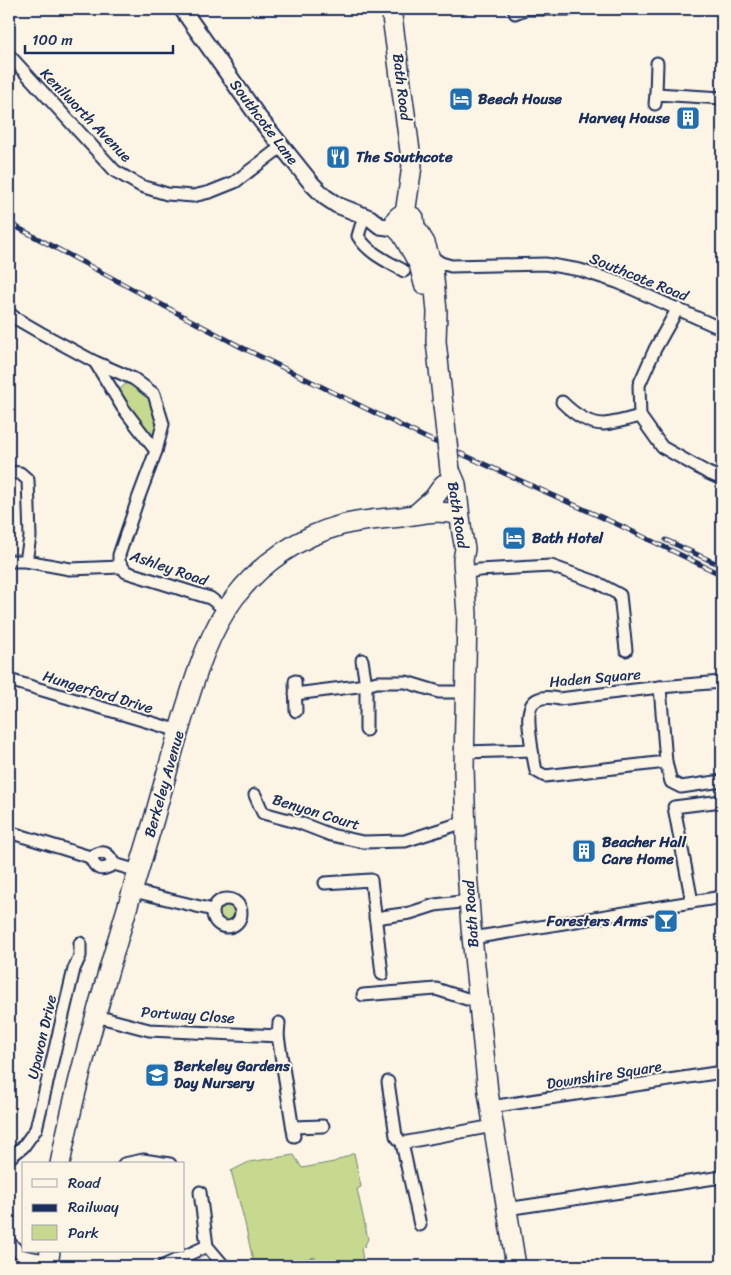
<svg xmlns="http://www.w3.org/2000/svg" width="731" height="1275" font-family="Sriracha,sans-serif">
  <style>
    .green { fill: #c7d98e; stroke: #718476 }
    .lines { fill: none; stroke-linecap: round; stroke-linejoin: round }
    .minor-casing { stroke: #1b2f5e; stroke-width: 15 }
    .tertiary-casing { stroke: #1b2f5e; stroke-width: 19 }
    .primary-casing { stroke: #1b2f5e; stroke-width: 22 }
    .minor { stroke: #fcf5e5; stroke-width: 11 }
    .tertiary { stroke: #fcf5e5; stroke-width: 15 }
    .primary { stroke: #fcf5e5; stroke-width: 19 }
    .rail-casing { stroke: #1b2f5e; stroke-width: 5 }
    .rail { stroke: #fcf5e5; stroke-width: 3; stroke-dasharray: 9; stroke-linecap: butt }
    .primary-bridge-casing { stroke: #1b2f5e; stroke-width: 22; stroke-linecap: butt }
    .primary-bridge { stroke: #fcf5e5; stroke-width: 19 }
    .labels { text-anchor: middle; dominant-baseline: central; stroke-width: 4; stroke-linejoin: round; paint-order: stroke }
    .street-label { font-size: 15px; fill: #1b2f5e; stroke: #fcf5e5 }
    .poi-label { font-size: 15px; font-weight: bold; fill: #1b2f5e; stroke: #fcf5e5; text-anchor: start }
  </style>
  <rect width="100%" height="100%" fill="#fcf5e5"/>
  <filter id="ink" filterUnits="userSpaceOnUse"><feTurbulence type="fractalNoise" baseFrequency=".02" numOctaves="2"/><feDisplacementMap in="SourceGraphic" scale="10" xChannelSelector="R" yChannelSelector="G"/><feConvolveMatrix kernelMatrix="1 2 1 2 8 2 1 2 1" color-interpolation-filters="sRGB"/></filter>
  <g filter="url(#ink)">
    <g class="green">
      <polygon points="127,383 147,392 160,417 156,434 147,434 119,394 121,388"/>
      <circle cx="227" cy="913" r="8"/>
      <polygon points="354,1153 361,1187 357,1189 368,1239 364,1247 361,1248 364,1266 317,1266 315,1257 300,1260 289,1266 256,1266 252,1256 244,1219 231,1171 249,1162 294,1155 302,1168 334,1162"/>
    </g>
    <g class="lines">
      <g class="minor-casing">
        <g id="minor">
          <polyline points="515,13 525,9 572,9"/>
          <polyline points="9,55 115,171 141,186 167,194 193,196 210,192 235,182 281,147"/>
          <polyline points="656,94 657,63"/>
          <polyline points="655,104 656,94 722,98"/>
          <path d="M364 216 358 236C368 253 387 261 404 271"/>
          <polyline points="429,255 441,263 451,266 545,264 580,270 617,282 722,329"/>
          <polyline points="678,308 655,349 639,385 640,416 662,447 708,473 722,479"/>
          <polyline points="9,313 15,318 41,333 95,362 134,379 154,394 163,424 156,451 138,499 119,555 119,562 126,572 210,598 226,610"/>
          <polyline points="95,362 123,408 156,451"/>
          <path d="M562 402C573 413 588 424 604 424 616 423 629 419 640 416"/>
          <polyline points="9,472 20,473 28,480 30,537 26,561"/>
          <polyline points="9,561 26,561 70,569 121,567"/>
          <polyline points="465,573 479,570 551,566 596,582 620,595 626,650"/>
          <polyline points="362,660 366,685 366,730"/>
          <polyline points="9,680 179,731"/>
          <polyline points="295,681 296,711"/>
          <polyline points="660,687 722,682"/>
          <polyline points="295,694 366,685 377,682 406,682 439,692 464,692"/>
          <path d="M464 752 532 750C529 724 519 690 559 699L660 687 666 762 545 776 536 771 532 750"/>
          <polyline points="666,762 671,782 681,787 722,781"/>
          <polyline points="255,795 263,813 300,823 331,835 363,842 405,841 455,825 465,824"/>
          <path d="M9 832 90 857C103 850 108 851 114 864L138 871"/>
          <path d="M90 857C96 870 101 872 114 864"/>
          <polyline points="325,883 371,880 382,974"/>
          <polyline points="133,891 213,910"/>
          <circle cx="227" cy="913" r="14"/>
          <polyline points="692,902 674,807 722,801"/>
          <polyline points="375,918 410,913 435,905 469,901"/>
          <polyline points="472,938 722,897"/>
          <polyline points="363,995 436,989 467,999 478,998"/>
          <polyline points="96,1016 149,1030 278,1036"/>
          <polyline points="279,1023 278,1036 294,1136"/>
          <polyline points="388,1082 396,1136 402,1143 420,1225"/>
          <polyline points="490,1107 722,1072"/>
          <polyline points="293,1127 323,1126"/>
          <polyline points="402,1143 493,1126"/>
          <polyline points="9,1158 23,1147 36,1129 74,969 80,956 80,943"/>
          <polyline points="124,1164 143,1160 170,1164"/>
          <polyline points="200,1192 207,1246 224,1266"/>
          <polyline points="506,1209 722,1177"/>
          <polyline points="9,1242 23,1256 49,1261"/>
          <polyline points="163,1266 207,1246"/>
        </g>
      </g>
      <g class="tertiary-casing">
        <polyline id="tertiary" points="182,9 259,118 312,184 325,197 337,205 370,218 380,226 396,228"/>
      </g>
      <g class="primary-casing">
        <g id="primary">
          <polyline points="391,9 412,166 405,214"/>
          <polyline points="415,227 425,243 433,268 437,312 436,341 443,405"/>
          <polyline points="402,234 410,233 415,227 414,218 409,215 399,216 396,219 395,227 402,234 419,264 424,284"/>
          <polyline points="450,470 456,484 462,533 465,549 463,560 467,614 464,767 467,871 471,927 488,1092 516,1266"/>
          <polyline points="416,514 434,498 444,484"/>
          <path d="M60 1164C83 1047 120 933 154 819 163 785 173 751 183 717 196 675 208 633 235 597 261 563 300 536 342 525 362 520 381 519 401 517 422 514 439 509 459 515"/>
          <polyline points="48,1266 50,1251"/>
        </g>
      </g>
      <use href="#minor" class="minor"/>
      <use href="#tertiary" class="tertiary"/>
      <use href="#primary" class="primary"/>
      <g class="rail-casing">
        <g id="rail">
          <polyline points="9,223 241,347 422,436 621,526 722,575"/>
          <polyline points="666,540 722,566"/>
        </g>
      </g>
      <use href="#rail" class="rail"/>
      <g class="primary-bridge-casing">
        <polyline id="primary-bridge" points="443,405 450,470"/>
      </g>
      <use href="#primary-bridge" class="primary-bridge"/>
    </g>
  </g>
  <defs>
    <g id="hotel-square" transform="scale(1.25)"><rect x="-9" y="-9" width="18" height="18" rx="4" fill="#1f6fb2" stroke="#fcf5e5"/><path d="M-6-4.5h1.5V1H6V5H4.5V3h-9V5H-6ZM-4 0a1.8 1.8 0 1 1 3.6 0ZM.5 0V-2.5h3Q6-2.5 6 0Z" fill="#fff"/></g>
    <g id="building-square" transform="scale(1.25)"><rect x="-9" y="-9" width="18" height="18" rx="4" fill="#1f6fb2" stroke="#fcf5e5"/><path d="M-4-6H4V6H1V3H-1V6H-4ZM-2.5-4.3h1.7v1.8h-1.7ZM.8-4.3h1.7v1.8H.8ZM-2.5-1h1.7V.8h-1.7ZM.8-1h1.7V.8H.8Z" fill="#fff"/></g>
    <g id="restaurant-square" transform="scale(1.25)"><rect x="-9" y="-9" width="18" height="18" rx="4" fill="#1f6fb2" stroke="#fcf5e5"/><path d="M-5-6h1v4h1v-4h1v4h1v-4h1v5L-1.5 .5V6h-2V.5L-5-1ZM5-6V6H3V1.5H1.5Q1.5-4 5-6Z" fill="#fff"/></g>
    <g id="bar-square" transform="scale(1.25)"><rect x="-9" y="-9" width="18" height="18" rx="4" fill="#1f6fb2" stroke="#fcf5e5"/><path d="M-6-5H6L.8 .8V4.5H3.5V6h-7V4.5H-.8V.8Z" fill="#fff"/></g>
    <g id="school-square" transform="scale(1.25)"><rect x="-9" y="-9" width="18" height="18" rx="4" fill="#1f6fb2" stroke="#fcf5e5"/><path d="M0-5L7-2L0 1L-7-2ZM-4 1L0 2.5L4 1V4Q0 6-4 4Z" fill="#fff"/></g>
  </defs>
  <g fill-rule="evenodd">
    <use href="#hotel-square" x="461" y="99"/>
    <use href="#building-square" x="688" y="118"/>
    <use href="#restaurant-square" x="338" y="157"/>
    <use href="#hotel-square" x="514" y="538"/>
    <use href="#building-square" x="584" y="851"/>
    <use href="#bar-square" x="666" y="921"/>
    <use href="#school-square" x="157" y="1075"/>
  </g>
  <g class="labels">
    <g class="street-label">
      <text transform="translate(402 87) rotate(83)">Bath Road</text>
      <text transform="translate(86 115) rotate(46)">Kenilworth Avenue</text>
      <text transform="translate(264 122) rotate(53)">Southcote Lane</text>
      <text transform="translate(639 277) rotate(22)">Southcote Road</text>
      <text transform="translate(458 515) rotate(81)">Bath Road</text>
      <text transform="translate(169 568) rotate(19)">Ashley Road</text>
      <text transform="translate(595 678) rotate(-5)">Haden Square</text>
      <text transform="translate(98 692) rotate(17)">Hungerford Drive</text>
      <text transform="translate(164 784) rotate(-74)">Berkeley Avenue</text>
      <text transform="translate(316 812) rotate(17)">Benyon Court</text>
      <text transform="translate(471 914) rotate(-94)">Bath Road</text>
      <text transform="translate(188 1015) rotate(4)">Portway Close</text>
      <text transform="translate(42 1037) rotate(-77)">Upavon Drive</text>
      <text transform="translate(604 1075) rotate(-9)">Downshire Square</text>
    </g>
    <g class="poi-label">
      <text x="478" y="99">Beech House</text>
      <text x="670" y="118" text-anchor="end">Harvey House</text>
      <text x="356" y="157">The Southcote</text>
      <text x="532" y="538">Bath Hotel</text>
      <text x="602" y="842">Beacher Hall<tspan x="602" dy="17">Care Home</tspan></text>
      <text x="648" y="921" text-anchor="end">Foresters Arms</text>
      <text x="174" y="1066">Berkeley Gardens<tspan x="174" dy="17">Day Nursery</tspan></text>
    </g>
  </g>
  <rect width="731" height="1275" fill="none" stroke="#fcf5e5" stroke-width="30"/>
  <rect x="15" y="15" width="701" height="1245" fill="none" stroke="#1b2f5e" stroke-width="2" filter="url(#ink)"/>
  <rect x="22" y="1162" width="162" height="90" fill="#fcf5e5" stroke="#a2a6af"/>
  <rect x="32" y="1179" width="25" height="8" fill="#fcf5e5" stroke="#a2a6af"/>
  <text x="68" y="1188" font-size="15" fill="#1b2f5e">Road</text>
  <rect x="32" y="1204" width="25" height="8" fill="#1b2f5e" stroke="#a2a6af"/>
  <text x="68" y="1212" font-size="15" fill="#1b2f5e">Railway</text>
  <rect x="32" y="1225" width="25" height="15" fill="#c7d98e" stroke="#a2a6af"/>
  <text x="68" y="1238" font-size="15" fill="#1b2f5e">Park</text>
  <path d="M25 45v8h148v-8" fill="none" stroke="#1b2f5e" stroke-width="2.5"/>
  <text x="32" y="45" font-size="15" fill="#1b2f5e" stroke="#fcf5e5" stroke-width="4" paint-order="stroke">100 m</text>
</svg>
